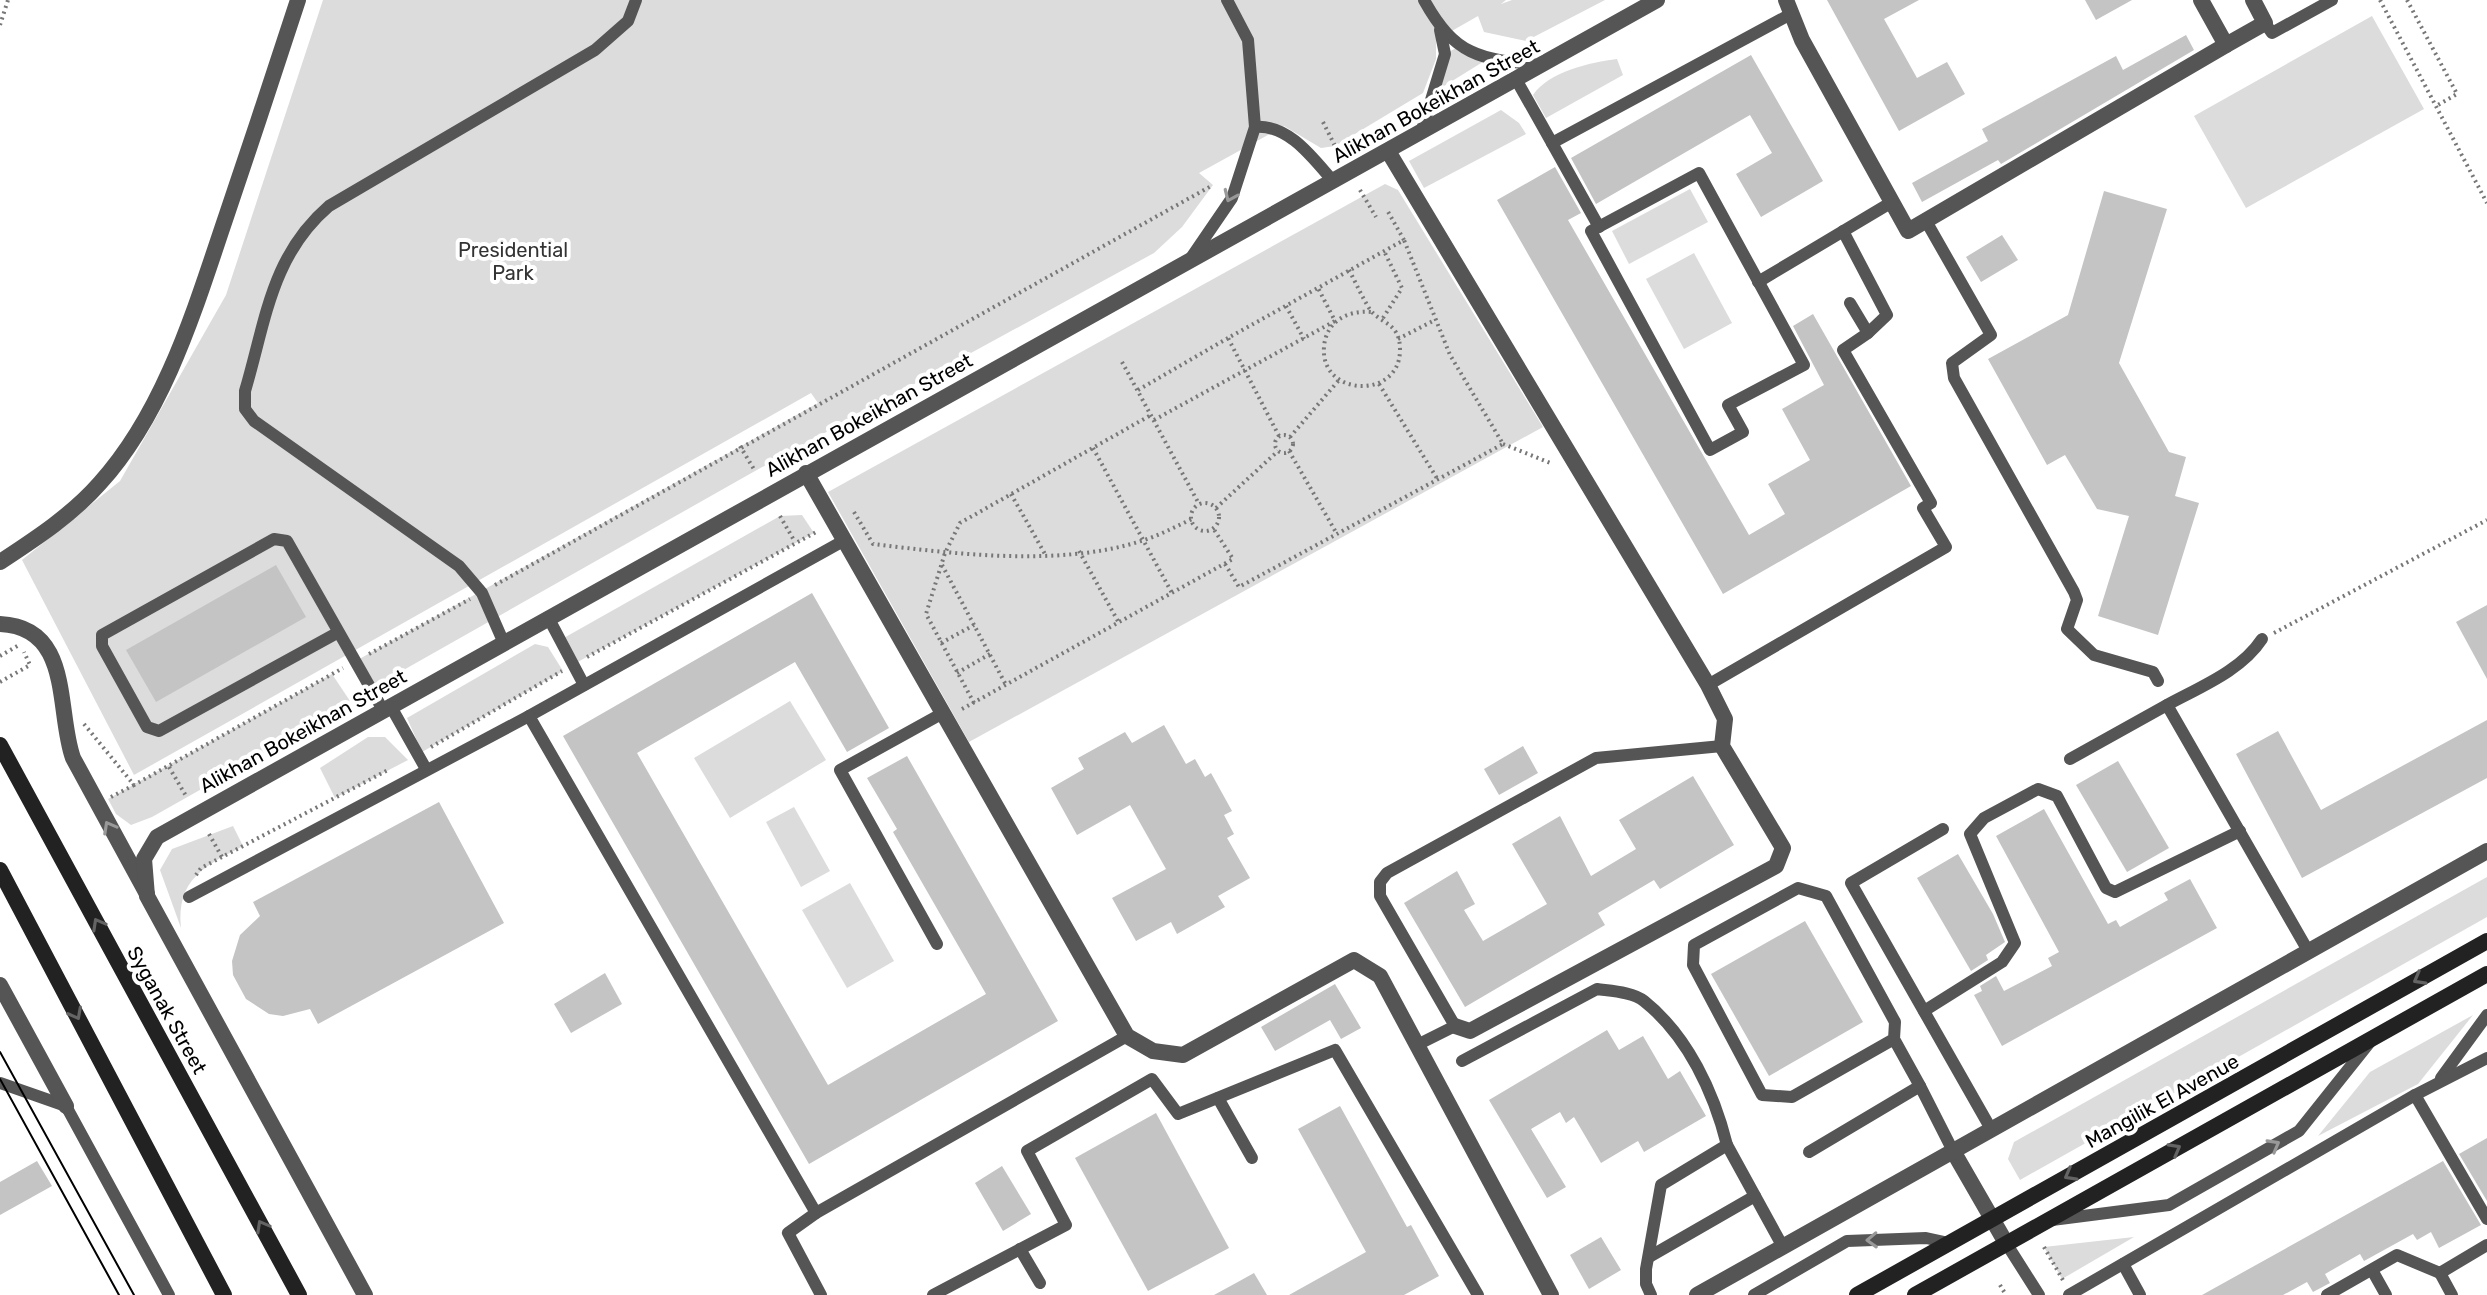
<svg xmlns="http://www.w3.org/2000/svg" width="2487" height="1295" font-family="Rubik,sans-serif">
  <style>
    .green { fill: #dcdcdc }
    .building { fill: #c4c4c4 }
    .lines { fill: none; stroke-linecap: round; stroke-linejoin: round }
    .path { stroke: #777; stroke-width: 4; stroke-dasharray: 2 4; stroke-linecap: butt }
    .service { stroke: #555; stroke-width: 12 }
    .minor { stroke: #555; stroke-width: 16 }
    .tertiary { stroke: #555; stroke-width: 16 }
    .secondary { stroke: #222; stroke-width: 16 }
    .tram { stroke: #000; stroke-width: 2 }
    .oneway { stroke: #999 }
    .oneway2 { stroke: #646464 }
    .labels { text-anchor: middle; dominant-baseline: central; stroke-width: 8; stroke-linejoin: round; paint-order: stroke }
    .street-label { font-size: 20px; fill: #000; stroke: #fff }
    .park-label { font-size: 20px; fill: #333; stroke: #fff }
  </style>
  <rect width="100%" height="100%" fill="#fff"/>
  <g class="green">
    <polygon points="323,0 1506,0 1501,4 1512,0 1605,0 1526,41 1484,32 1478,16 1436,40 1436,59 1423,93 1335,146 1321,148 1284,126 1199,173 1213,185 1182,227 1154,253 755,471 370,689 354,662 818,403 811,393 134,775 22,560 120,481 226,295"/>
    <polygon points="2372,16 2424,109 2246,208 2194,116"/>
    <polygon points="1458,47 1486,60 1436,91 1445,54"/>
    <path d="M1617 59 1623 75 1546 118 1533 95C1548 72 1591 62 1617 59Z"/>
    <polygon points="1501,110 1519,123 1526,134 1424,188 1409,161"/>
    <polygon points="1385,184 1398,190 1543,427 969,742 828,492"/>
    <polygon points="1690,189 1708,222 1629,264 1612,231"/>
    <polygon points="1694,253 1732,323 1684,349 1646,279"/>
    <polygon points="802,515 814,533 574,664 562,639 780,516"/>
    <polygon points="535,644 548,647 563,671 422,752 407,718"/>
    <polygon points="332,674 352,704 152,817 131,825 116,814 108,799"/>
    <polygon points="790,701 826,760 730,818 694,758"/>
    <polygon points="368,737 385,737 408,760 335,798 320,768"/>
    <polygon points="794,807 830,871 801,887 766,822"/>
    <path d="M233 826 243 846C205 866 176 879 181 928L160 870 172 849Z"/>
    <polygon points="2487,877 2487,917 2020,1180 2008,1159 2014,1142"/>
    <polygon points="850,883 894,961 847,988 802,910"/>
    <polygon points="2473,1015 2418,1084 2318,1136 2370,1072"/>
    <polygon points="2134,1237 2062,1279 2044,1247"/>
  </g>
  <g class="building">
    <polygon points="1827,0 1919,0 1884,19 1917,78 1947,62 1965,94 1899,131"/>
    <polygon points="2085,0 2132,0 2096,20"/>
    <polygon points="2186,35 2194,50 2001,164 1998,160 1922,202 1912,183 1988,141 1982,129 2116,56 2123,70"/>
    <polygon points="1751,55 1823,181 1761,217 1736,174 1772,153 1750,115 1596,204 1571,158"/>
    <polygon points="1555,167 1581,213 1568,220 1749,535 1785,514 1768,484 1810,460 1782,409 1824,385 1793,326 1813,314 1911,486 1723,594 1497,200"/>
    <polygon points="2104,191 2167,209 2119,363 2169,452 2186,457 2175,496 2199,503 2158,635 2098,616 2129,516 2097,509 2065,455 2047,465 1988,359 2068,315"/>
    <polygon points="2002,235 2018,260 1981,282 1966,257"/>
    <polygon points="276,565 306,617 156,702 126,650"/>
    <polygon points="812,593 889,728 847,752 795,662 637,753 828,1085 986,994 893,832 897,829 867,778 907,756 1058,1021 809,1164 563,736"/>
    <polygon points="2487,605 2487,679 2456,622"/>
    <polygon points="2487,720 2487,778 2302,878 2236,754 2278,731 2321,810"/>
    <polygon points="1164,725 1186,764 1195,759 1205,777 1211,773 1232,811 1224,815 1234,834 1227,838 1250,878 1218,896 1225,907 1177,934 1171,922 1136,941 1112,898 1166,869 1130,805 1077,835 1051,788 1084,769 1078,758 1125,732 1132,743"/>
    <polygon points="1523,746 1538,773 1499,795 1484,769"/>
    <polygon points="2118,761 2169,848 2127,872 2076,785"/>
    <polygon points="1693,776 1734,845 1660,889 1654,880 1598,913 1605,925 1465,1007 1404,903 1457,871 1475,904 1464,910 1483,941 1547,904 1512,844 1560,816 1591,876 1636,849 1619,820"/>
    <polygon points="439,802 504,923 318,1024 310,1009 283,1016 269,1014 246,999 233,975 232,961 240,935 260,916 253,902"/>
    <polygon points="2044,809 2108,924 2116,920 2120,927 2168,900 2164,893 2190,879 2217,928 2002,1046 1974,995 1982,991 1980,986 1996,976 2004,991 2052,966 2048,958 2059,952 1996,836"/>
    <polygon points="1958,854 1993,914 2005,942 1986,955 1988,960 1971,971 1917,878"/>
    <polygon points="1805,921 1863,1022 1769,1076 1711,974"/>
    <polygon points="605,973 622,1004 571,1033 554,1004"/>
    <polygon points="1335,984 1361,1028 1341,1039 1330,1020 1275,1051 1261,1027"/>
    <polygon points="1607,1030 1619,1050 1643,1036 1668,1079 1680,1071 1706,1116 1644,1152 1638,1141 1601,1163 1574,1117 1566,1123 1560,1112 1531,1129 1566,1187 1547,1198 1489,1100"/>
    <polygon points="1340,1106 1407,1227 1411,1225 1439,1276 1404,1295 1289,1295 1366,1252 1298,1129"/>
    <polygon points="1156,1113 1229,1248 1148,1291 1075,1158"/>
    <polygon points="2487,1138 2487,1201 2459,1154"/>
    <polygon points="37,1161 52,1186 0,1215 0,1182"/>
    <polygon points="2443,1161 2481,1225 2439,1248 2431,1232 2417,1240 2413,1234 2364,1261 2360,1254 2325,1274 2330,1283 2313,1292 2307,1282 2283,1295 2202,1295"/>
    <polygon points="1002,1166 1031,1214 1003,1231 975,1183"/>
    <polygon points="1601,1237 1621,1270 1589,1289 1570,1255"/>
    <polygon points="1254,1273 1267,1295 1214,1295 1236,1283"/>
  </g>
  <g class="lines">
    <g class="path">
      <polyline points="2380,0 2487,203"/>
      <polyline points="2407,0 2457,94 2436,106"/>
      <polyline points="0,25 8,0"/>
      <polyline points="1323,122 1335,146"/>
      <polyline points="1360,190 1376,217"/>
      <path d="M1349 270C1356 283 1362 297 1369 308 1380 325 1400 321 1400 350 1400 400 1320 397 1324 347 1326 321 1348 310 1371 312"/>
      <polyline points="1286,306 1304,339"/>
      <polyline points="1383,318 1402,288 1384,251"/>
      <polyline points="1398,339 1435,320"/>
      <polyline points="1122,362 1199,504"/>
      <polyline points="1379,384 1438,480"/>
      <polyline points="1138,390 1228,338"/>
      <polyline points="1154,420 1335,321 1318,288"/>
      <circle cx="1284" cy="444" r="9"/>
      <polyline points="1279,436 1228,338 1404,240 1387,210"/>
      <polyline points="1290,437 1339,380"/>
      <polyline points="1503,444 1553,464"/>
      <polyline points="740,446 755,471"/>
      <polyline points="1093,448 1172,593"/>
      <polyline points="1289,451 1337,534"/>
      <polyline points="1011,494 1045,554"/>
      <circle cx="1205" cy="517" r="14"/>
      <polyline points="1216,508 1278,451"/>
      <path d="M854 512 873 544C955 554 1061 567 1141 541 1158 536 1175 527 1192 519"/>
      <polyline points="780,516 795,542"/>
      <polyline points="1079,551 1119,623"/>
      <polyline points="1225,564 1239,587 1503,444 1450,355 1404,240"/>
      <polyline points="942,565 1006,685"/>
      <polyline points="495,585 1213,185"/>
      <polyline points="2274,633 2487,520"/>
      <polyline points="941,643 974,625"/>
      <polyline points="369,654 470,599"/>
      <polyline points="0,656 19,645"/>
      <polyline points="587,657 818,531"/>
      <polyline points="957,673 990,654"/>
      <polyline points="0,682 30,665 24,652"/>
      <polyline points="974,703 926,614 945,553 960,523 1151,415"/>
      <polyline points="962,709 1233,559 1213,528"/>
      <polyline points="84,724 134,785 343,668"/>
      <polyline points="431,747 562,671"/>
      <polyline points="169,767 186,796"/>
      <polyline points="111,797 134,785"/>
      <polyline points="209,834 222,857"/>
      <polyline points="196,875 201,868 388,770"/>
      <polyline points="2044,1247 2064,1282"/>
      <polyline points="2000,1285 2006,1295"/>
    </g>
    <g class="service">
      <path d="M1424 0C1455 56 1479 59 1539 65"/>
      <polyline points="2265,23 2272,33 2332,0"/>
      <polyline points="1517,81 1552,143 1791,14"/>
      <path d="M1255 127C1288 124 1312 157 1332 180"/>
      <polyline points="1421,133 1445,54 1440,30"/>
      <polyline points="1552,143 1599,227"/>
      <polygon points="1699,173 1804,365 1728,405 1743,432 1710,450 1591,231"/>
      <polyline points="1926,221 1991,335 1952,363 1954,378 2074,592 2077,600 2067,629 2094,655 2153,672 2158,681"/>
      <polyline points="1843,231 1887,315 1868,333 1850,303"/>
      <polyline points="1191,258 1232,198 1255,127 1248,40 1227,0"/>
      <polyline points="1758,282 1892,202"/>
      <polyline points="845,540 529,716 816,1213 1127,1036"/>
      <polyline points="548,617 584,685"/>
      <polyline points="337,633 159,731 147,727 102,646 102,635 274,539 287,541 383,710"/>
      <path d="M503 641 482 593 459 566 254 421 245 409V391C266 320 271 256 329 206L595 50 628 21 636 0"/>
      <polyline points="1708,685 1946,547 1923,508 1931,503 1843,350 1868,333"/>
      <polyline points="390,705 426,769"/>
      <path d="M2167 705C2200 687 2241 671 2262 639"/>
      <polyline points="2070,759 2167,705 2307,949"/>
      <polyline points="1943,829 1851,883 1991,1129"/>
      <polyline points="189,897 529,716"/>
      <polyline points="937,944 840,770 943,713"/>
      <polyline points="1924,1011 2002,962 2015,943 1970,834 1984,818 2038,789 2057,796 2106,888 2115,892 2240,831"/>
      <polyline points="1894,1039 1792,1097 1762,1095 1693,965 1694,945 1798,888 1826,896 1895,1022 1894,1039 1920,1086"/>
      <polyline points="1417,1045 1455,1026 1380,896 1380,882 1387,873 1596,758 1722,746"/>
      <path d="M1462 1061 1597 989C1611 991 1633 992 1644 1001 1688 1036 1714 1093 1727 1145"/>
      <polyline points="2441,1078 2487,1015"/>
      <polyline points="0,1083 66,1106 169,1295"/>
      <polyline points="2415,1095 2487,1219"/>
      <polyline points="1218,1098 1252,1158"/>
      <polyline points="1809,1152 1920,1086 1953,1151"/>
      <polyline points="816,1213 788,1233 821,1295"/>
      <polyline points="2052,1220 2169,1205 2299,1131 2370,1042"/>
      <polyline points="2006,1243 2039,1295"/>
      <polyline points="1020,1249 1040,1283"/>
      <polyline points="1649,1257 1755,1196"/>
      <polyline points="2123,1264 2140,1295"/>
      <polyline points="2372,1270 2386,1295"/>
      <polyline points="2440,1273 2452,1295"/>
      <polyline points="933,1295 1066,1225 1027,1151 1152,1079 1178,1114 1335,1050 1478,1295"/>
      <polyline points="1651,1295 1646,1284 1646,1269 1661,1185 1727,1145 1783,1247"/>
      <polyline points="1754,1295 1847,1241 1926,1238 1949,1243"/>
      <polyline points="2069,1295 2415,1095 2487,1058"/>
      <polyline points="2327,1295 2397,1255 2440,1273 2487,1245"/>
    </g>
    <g class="minor">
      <polyline points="1786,0 1802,40 1908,231 2226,45"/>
      <polyline points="2201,0 2226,45 2265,23 2253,0"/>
      <polyline points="1388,151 1708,685 1725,719 1722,746 1783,848 1776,866 1470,1031 1455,1026"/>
      <polyline points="806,473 1127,1036 1153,1051 1183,1055 1354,960 1380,976 1551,1295"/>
      <path d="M0 562C35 539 72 515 100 483 166 410 196 305 227 214 251 143 275 71 298 0"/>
      <path d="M0 624C73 627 56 711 73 758L147 894"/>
      <polyline points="0,985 66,1106"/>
      <polyline points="1953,1151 2006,1243"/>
      <polyline points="1697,1295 2487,851"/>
    </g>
    <polyline class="tertiary" points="365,1295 147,896 144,859 157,837 1657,0"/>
    <g class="secondary">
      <polyline points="0,745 299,1295"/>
      <polyline points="0,870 224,1295"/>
      <polyline points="1857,1295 2487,941"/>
      <polyline points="1915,1295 2487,974"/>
    </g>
    <g class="tram">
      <polyline points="0,1052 134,1295"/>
      <polyline points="0,1079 119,1295"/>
    </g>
  </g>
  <defs><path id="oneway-chevron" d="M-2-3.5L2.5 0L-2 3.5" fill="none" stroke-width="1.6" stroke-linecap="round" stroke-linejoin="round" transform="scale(2)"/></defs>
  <g class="oneway">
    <use href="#oneway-chevron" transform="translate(1230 196) rotate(114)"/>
    <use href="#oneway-chevron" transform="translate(109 827) rotate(-119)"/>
    <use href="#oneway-chevron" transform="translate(2274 1145) rotate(-29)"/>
    <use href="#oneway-chevron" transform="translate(1872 1240) rotate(178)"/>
  </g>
  <g class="oneway2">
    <use href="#oneway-chevron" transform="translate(98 924) rotate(-119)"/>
    <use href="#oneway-chevron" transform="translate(2419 979) rotate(151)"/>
    <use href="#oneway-chevron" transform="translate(76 1014) rotate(62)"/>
    <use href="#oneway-chevron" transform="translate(2175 1149) rotate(-29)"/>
    <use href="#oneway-chevron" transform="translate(2070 1175) rotate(151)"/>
    <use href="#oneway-chevron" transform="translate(262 1226) rotate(-119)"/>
  </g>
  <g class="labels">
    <g class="street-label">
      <text transform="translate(1436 101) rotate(-29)">Alikhan Bokeikhan Street</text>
      <text transform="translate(869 415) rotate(-29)">Alikhan Bokeikhan Street</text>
      <text transform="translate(303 731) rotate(-29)">Alikhan Bokeikhan Street</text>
      <text transform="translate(167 1010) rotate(61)">Syganak Street</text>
      <text transform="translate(2162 1101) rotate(-29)">Mangilik El Avenue</text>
    </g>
    <g class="park-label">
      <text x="513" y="250">Presidential<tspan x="513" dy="23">Park</tspan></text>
    </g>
  </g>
</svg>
